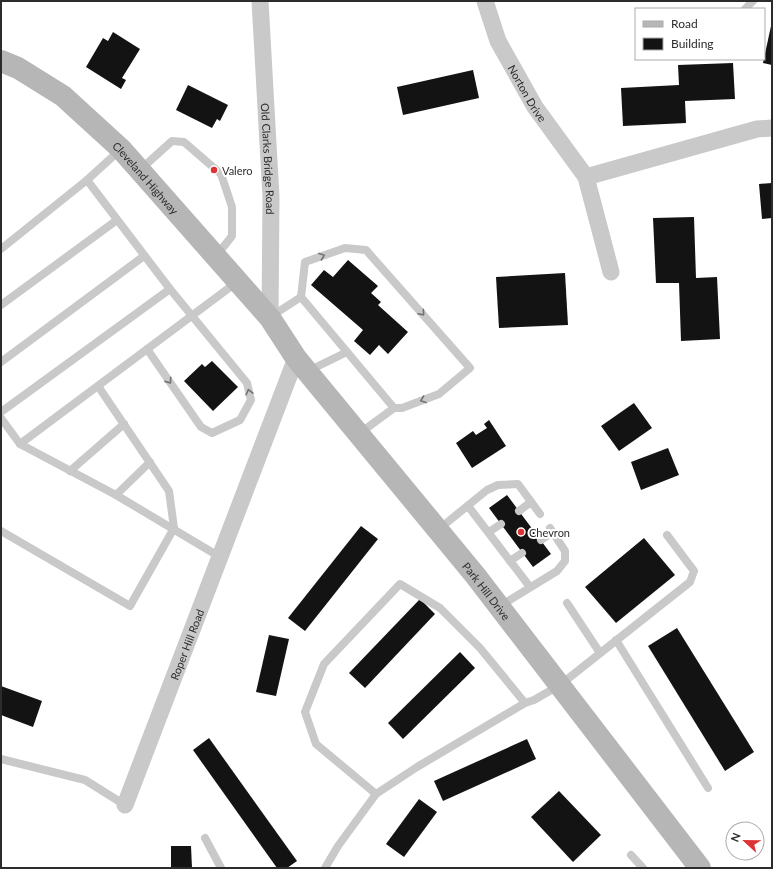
<svg xmlns="http://www.w3.org/2000/svg" width="773" height="869" font-family="Lato,sans-serif">
  <style>
    .building { fill: #131313 }
    .lines { fill: none; stroke-linecap: round; stroke-linejoin: round }
    .lane { stroke: #c9c9c9; stroke-width: 8 }
    .street { stroke: #c9c9c9; stroke-width: 17 }
    .secondary { stroke: #b6b6b6; stroke-width: 22 }
    .oneway { stroke: #737373 }
    .poi-dot { fill: #de3335; stroke: #fff; stroke-width: 1.5 }
    .labels { text-anchor: middle; dominant-baseline: central; stroke-width: 4; stroke-linejoin: round; paint-order: stroke }
    .street-label { font-size: 11px; fill: #2c2c2c; stroke: #fff }
    .poi-label { font-size: 11px; fill: #2c2c2c; stroke: #fff; text-anchor: start }
  </style>
  <rect width="100%" height="100%" fill="#fff"/>
  <g class="building">
    <polygon points="771,26 772,26 772,65 763,63"/>
    <polygon points="113,32 140,49 122,78 126,80 121,89 86,67 103,38 108,41"/>
    <polygon points="733,63 735,99 685,101 686,123 623,126 621,88 679,85 678,65"/>
    <polygon points="473,70 479,98 403,115 397,87"/>
    <polygon points="188,85 228,105 220,121 217,119 212,128 176,110"/>
    <polygon points="772,183 772,218 762,219 759,184"/>
    <polygon points="694,217 696,278 717,277 720,339 681,341 679,283 656,283 653,218"/>
    <polygon points="348,260 378,286 371,293 381,302 378,305 408,332 388,354 379,345 370,355 354,341 363,330 311,285 324,270 333,277"/>
    <polygon points="565,273 568,325 499,328 496,277"/>
    <polygon points="212,361 238,387 213,411 184,381 202,364 205,367"/>
    <polygon points="634,403 652,428 619,451 601,426"/>
    <polygon points="489,420 506,446 472,468 456,443 473,431 476,435 487,428 484,424"/>
    <polygon points="668,448 679,475 641,490 631,462"/>
    <polygon points="507,495 551,554 533,567 489,508"/>
    <polygon points="361,526 378,539 305,631 288,618"/>
    <polygon points="644,538 675,575 616,623 585,587"/>
    <polygon points="420,599 435,614 365,688 349,673"/>
    <polygon points="677,628 754,752 725,771 648,646"/>
    <polygon points="269,635 289,639 276,696 256,692"/>
    <polygon points="460,652 475,668 403,739 388,723"/>
    <polygon points="1,686 42,701 33,727 1,715"/>
    <polygon points="209,738 297,861 287,868 277,868 193,750"/>
    <polygon points="527,739 536,759 443,801 434,781"/>
    <polygon points="559,791 601,835 573,862 531,817"/>
    <polygon points="419,799 437,812 404,857 386,844"/>
    <polygon points="171,846 191,846 192,868 171,868"/>
  </g>
  <g class="lines">
    <g class="lane">
      <polyline points="745,9 753,1"/>
      <polyline points="141,169 172,141 184,142 221,174 232,207 232,236 217,255"/>
      <polyline points="87,180 170,289 247,383 251,400 240,420 212,433 201,427 147,349"/>
      <polyline points="1,249 87,180 120,150"/>
      <polyline points="1,305 117,220"/>
      <polyline points="270,317 301,297"/>
      <polyline points="1,362 144,256"/>
      <polyline points="308,371 347,352"/>
      <polyline points="1,412 170,289"/>
      <polyline points="1,418 20,444 237,282"/>
      <polyline points="360,433 394,408 402,408 439,394 470,368 366,250 345,248 305,262 301,297 394,408"/>
      <polyline points="20,444 116,495 220,557"/>
      <polyline points="70,471 124,424"/>
      <polyline points="116,495 150,462"/>
      <polyline points="468,506 530,587"/>
      <polyline points="519,511 531,502"/>
      <polyline points="439,529 487,490 498,485 518,484 540,514"/>
      <polyline points="1,531 130,606 174,528 169,491 98,386"/>
      <polyline points="489,532 501,524"/>
      <polyline points="541,540 553,532"/>
      <polyline points="510,561 522,553"/>
      <polyline points="567,603 600,653"/>
      <polyline points="500,606 557,571 565,561 565,551 550,528"/>
      <polyline points="616,640 708,788"/>
      <polyline points="525,703 417,767 376,794 316,744 305,712 324,664 400,584 440,608 480,648 525,703 534,700 560,685 690,582 694,571 667,535"/>
      <polyline points="1,759 85,780 125,805"/>
      <polyline points="205,838 221,868"/>
      <polyline points="631,855 643,868"/>
      <polyline points="325,868 338,846 376,794"/>
    </g>
    <g class="street">
      <path id="s1" d="M260 1 271 197 270 318"/>
      <path id="s2" d="M485 1 498 41 535 107 586 177 611 272"/>
      <polyline points="586,177 757,129 772,128"/>
      <path id="s3" d="M125 805 296 358"/>
    </g>
    <path class="secondary" id="s4" d="M1 61 18 68 63 96 121 149 270 318 296 358 475 575 700 868"/>
  </g>
  <defs><path id="oneway-chevron" d="M-2-3.5L2.5 0L-2 3.5" fill="none" stroke-width="1.6" stroke-linecap="round" stroke-linejoin="round"/></defs>
  <g class="oneway">
    <use href="#oneway-chevron" transform="translate(322 256) rotate(-20)"/>
    <use href="#oneway-chevron" transform="translate(422 313) rotate(49)"/>
    <use href="#oneway-chevron" transform="translate(169 381) rotate(55)"/>
    <use href="#oneway-chevron" transform="translate(249 392) rotate(-104)"/>
    <use href="#oneway-chevron" transform="translate(423 400) rotate(160)"/>
  </g>
  <g class="poi-dot">
    <circle cx="214" cy="170" r="4"/>
    <circle cx="521" cy="532" r="4"/>
  </g>
  <g class="labels">
    <g class="street-label">
      <text stroke="none"><textPath href="#s2" startOffset="102">Norton Drive</textPath></text>
      <text stroke="none"><textPath href="#s1" startOffset="158">Old Clarks Bridge Road</textPath></text>
      <text stroke="none"><textPath href="#s4" startOffset="188">Cleveland Highway</textPath></text>
      <text stroke="none"><textPath href="#s4" startOffset="724">Park Hill Drive</textPath></text>
      <text stroke="none"><textPath href="#s3" startOffset="172">Roper Hill Road</textPath></text>
    </g>
    <g class="poi-label">
      <text x="222" y="170">Valero</text>
      <text x="529" y="532">Chevron</text>
    </g>
  </g>
  <rect width="773" height="869" fill="none" stroke="#2c2c2c" stroke-width="4"/>
  <rect x="635" y="8" width="130" height="52" fill="#ffffff" stroke="#ababab"/>
  <rect x="643" y="21" width="20" height="6" fill="#b6b6b6" stroke="#ababab"/>
  <text x="671" y="28" font-size="12" fill="#2c2c2c">Road</text>
  <rect x="643" y="38" width="20" height="12" fill="#131313" stroke="#ababab"/>
  <text x="671" y="48" font-size="12" fill="#2c2c2c">Building</text>
  <g transform="translate(745 841) rotate(292)"><circle r="19" fill="#ffffff" stroke="#ababab"/>
  <path d="M0-3L7 15L0 10L-7 15Z" fill="#de3335"/>
  <text y="-6" font-size="11" font-weight="bold" text-anchor="middle" fill="#2c2c2c">N</text>
  </g>
</svg>
